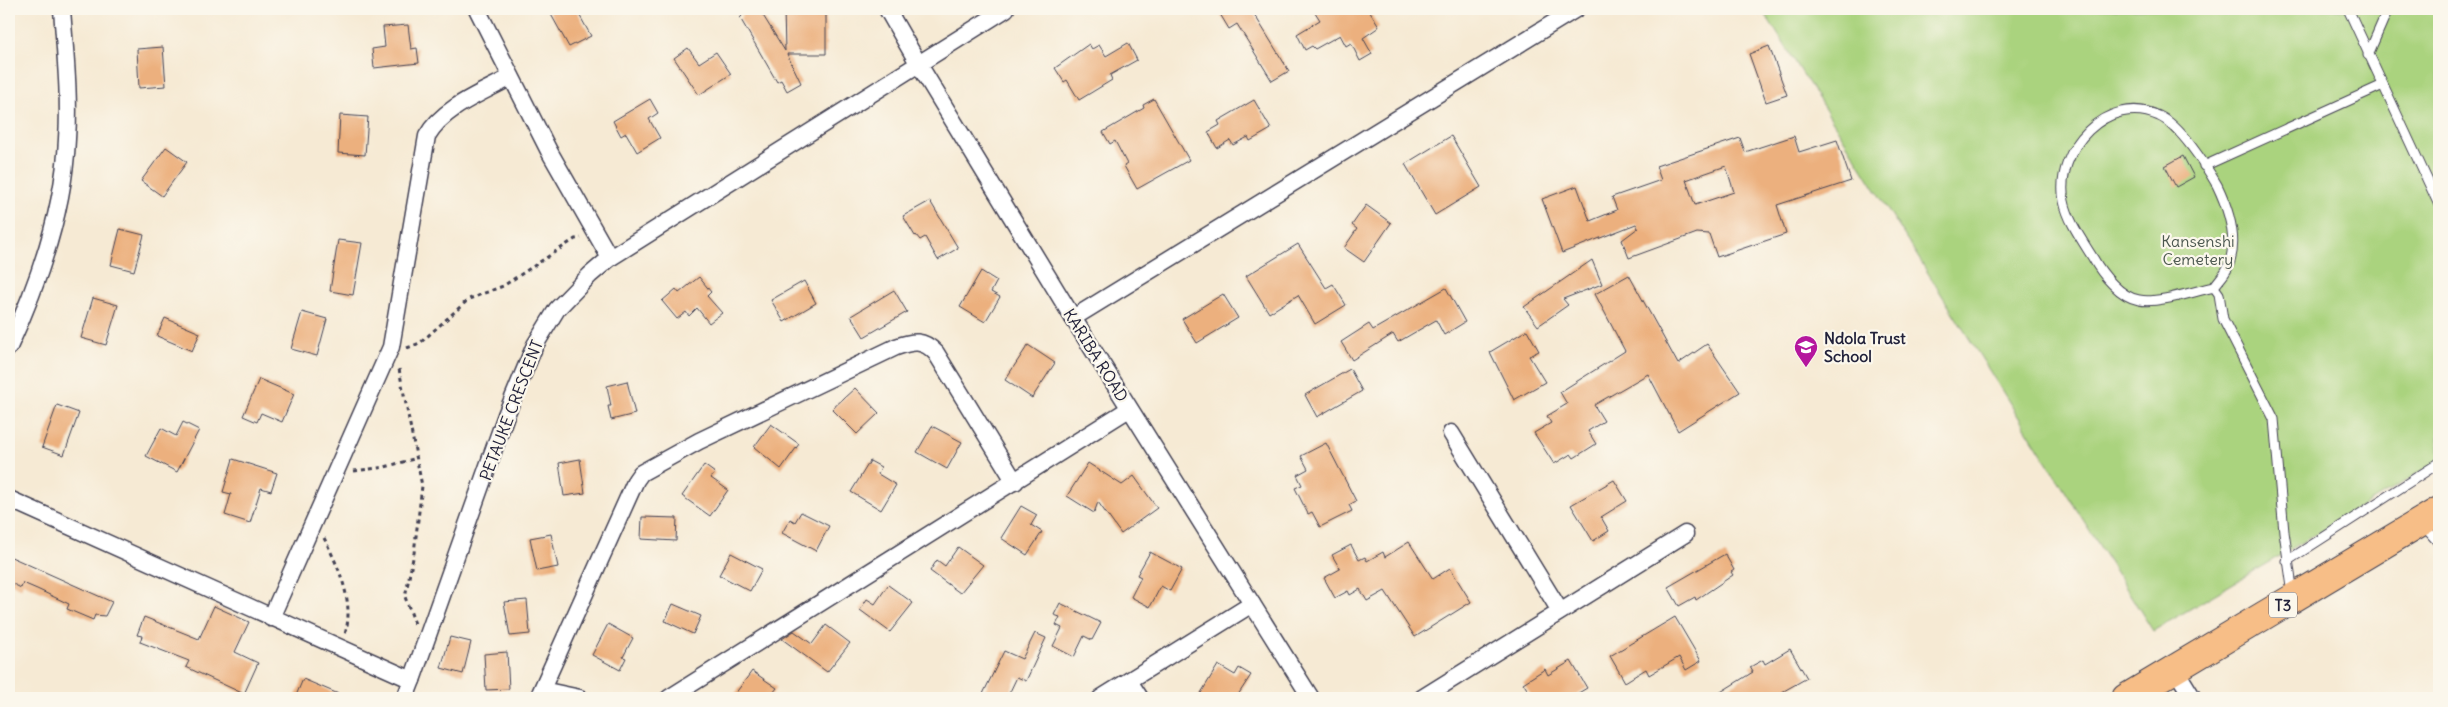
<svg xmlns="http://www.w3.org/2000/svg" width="2448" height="707" font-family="Delius,sans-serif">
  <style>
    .green { fill: #aad37e; stroke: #667a5c }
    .building { fill: #ecb07e; fill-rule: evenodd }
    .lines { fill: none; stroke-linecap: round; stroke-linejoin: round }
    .service-casing { stroke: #424052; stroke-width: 11 }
    .minor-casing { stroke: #424052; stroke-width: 19 }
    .trunk-casing { stroke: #424052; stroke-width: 30 }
    .path { stroke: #424052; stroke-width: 3; stroke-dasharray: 4 4; stroke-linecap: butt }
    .service { stroke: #fff; stroke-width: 9 }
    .minor { stroke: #fff; stroke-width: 16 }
    .trunk { stroke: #f7be87; stroke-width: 28 }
    .labels { text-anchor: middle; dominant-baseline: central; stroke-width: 4.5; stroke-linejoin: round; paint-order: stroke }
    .shield { fill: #fbf7ec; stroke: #636270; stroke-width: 1 }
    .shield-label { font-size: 15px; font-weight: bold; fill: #22223b }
    .park-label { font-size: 16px; fill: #4b574f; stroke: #fbf7ec }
    .poi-label { font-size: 16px; font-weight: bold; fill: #22223b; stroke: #fbf7ec; text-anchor: start }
    .street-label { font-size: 16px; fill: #22223b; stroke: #fbf7ec }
  </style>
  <rect width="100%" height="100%" fill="#fbf7ec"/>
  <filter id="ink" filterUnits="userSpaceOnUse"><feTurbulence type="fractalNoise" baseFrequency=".02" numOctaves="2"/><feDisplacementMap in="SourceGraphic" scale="10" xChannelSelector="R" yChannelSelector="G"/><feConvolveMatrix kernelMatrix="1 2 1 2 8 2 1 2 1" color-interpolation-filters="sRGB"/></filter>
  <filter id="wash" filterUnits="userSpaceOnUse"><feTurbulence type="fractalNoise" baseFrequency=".0096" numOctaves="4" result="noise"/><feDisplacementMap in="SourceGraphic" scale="20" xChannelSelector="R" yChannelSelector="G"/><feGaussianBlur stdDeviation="1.12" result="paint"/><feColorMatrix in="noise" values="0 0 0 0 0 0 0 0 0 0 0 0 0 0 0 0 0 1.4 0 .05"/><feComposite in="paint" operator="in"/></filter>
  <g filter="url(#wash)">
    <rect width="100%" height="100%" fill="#f6ead4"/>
    <polygon class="green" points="1762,9 2439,9 2439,461 2153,631"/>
    <g id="blocks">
      <g class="building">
        <polygon points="548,9 576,9 591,36 569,47"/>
        <polygon points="738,9 759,9 785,51 784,9 826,9 826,54 787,54 801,83 787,91 781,80 777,82 740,18 742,16"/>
        <polygon points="1217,9 1263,9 1254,14 1289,71 1272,81 1237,24 1229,29"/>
        <polygon points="1313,9 1368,9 1379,27 1363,38 1372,54 1360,61 1351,43 1346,46 1340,35 1315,49 1312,46 1305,50 1297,34 1320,20"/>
        <polygon points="408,25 411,49 417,48 419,63 374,68 372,49 385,47 383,27"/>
        <polygon points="1128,43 1137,60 1110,75 1112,80 1079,100 1067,80 1064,82 1055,68 1089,44 1092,49 1099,45 1106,56"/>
        <polygon points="1769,46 1787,95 1766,102 1749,54"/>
        <polygon points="163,47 166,86 139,88 137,49"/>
        <polygon points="688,48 699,63 716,52 731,74 699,95 674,58"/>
        <polygon points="650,99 658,113 649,119 660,138 637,152 626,133 621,136 613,121"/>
        <polygon points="1154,99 1189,160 1137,189 1124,166 1127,164 1115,141 1110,144 1103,132 1144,108 1143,105"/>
        <polygon points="1254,100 1271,129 1250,141 1248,137 1233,145 1230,140 1217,148 1208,132 1220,125 1218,121"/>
        <polygon points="340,115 368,117 365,155 338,153"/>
        <polygon points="1451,136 1481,187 1435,215 1405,164"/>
        <path d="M1794 136 1799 152 1837 140 1851 181 1777 205 1786 234 1717 257 1709 234 1697 233 1629 258 1622 240 1638 228 1636 224 1562 253 1542 199 1577 186 1590 221 1617 210 1612 197 1661 180 1656 166 1740 138 1745 152ZM1726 166 1734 192 1695 205 1686 180Z"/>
        <polygon points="166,147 187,162 162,196 141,181"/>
        <polygon points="2183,156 2194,177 2176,187 2165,166"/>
        <polygon points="930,201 958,248 938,260 925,237 920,240 916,235 915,236 903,216"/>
        <polygon points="1366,205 1391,223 1364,262 1344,248 1357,229 1352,225"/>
        <polygon points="120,229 144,235 134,271 111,265"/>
        <polygon points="338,240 362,243 353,295 330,291"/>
        <polygon points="1298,244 1326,288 1333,284 1346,305 1315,324 1298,295 1269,313 1246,276"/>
        <polygon points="1592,260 1602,284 1563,299 1568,305 1538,326 1524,307"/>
        <polygon points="981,271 997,281 991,292 1000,297 985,322 960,307"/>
        <polygon points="1629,275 1678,364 1707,344 1740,392 1678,431 1648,374 1594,405 1604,421 1588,431 1596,444 1574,458 1571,454 1554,464 1534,433 1551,423 1547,416 1567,404 1560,392 1625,351 1595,294"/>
        <polygon points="699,277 711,292 707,296 722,313 709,323 697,308 689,316 686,312 677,319 662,301 676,289 679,293"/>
        <polygon points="804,281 816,303 784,322 771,300"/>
        <polygon points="1446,288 1465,322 1444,335 1436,320 1398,342 1393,334 1352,360 1341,342 1369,324 1373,330"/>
        <polygon points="894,290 907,312 864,337 851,316"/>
        <polygon points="1223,294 1238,318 1197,343 1182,319"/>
        <polygon points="93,298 118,305 106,345 81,338"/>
        <polygon points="302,312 327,319 317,356 291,349"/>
        <polygon points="165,318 200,333 192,351 157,336"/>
        <polygon points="1527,330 1539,351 1529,356 1545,382 1514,400 1490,352"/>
        <polygon points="1028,345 1055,363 1032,398 1005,380"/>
        <polygon points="1350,369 1362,391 1317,417 1305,395"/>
        <polygon points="259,379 294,394 282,422 261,413 257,422 243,416"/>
        <polygon points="627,381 635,414 611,420 608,406 611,406 607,386"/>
        <polygon points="855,388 879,413 857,434 832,409"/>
        <polygon points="57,405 79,413 64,455 42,447"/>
        <polygon points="183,422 199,430 177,472 146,456 161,428 176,436"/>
        <polygon points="771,424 799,444 781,469 754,447"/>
        <polygon points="932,426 962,442 947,469 917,452"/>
        <polygon points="1326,443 1356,501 1349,505 1352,511 1320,527 1312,512 1308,514 1295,488 1302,485 1297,475 1308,469 1301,456"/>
        <polygon points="233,459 277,473 271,491 261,488 250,523 225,515 231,494 223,492"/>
        <polygon points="580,459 585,493 564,496 559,463"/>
        <polygon points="870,461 881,467 878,474 896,485 881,510 851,492"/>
        <polygon points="1088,463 1122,485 1134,476 1157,508 1121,534 1098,502 1094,513 1067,496"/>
        <polygon points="704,465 715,473 711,478 728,490 710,516 682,496"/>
        <polygon points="1614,480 1627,501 1601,517 1609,531 1593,541 1571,505"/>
        <polygon points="1021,506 1037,515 1031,525 1042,532 1027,555 1001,538"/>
        <polygon points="801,512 829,526 816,551 782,533 790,519 795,522"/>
        <polygon points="642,517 677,518 676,541 641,539"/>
        <polygon points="551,534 558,567 537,571 530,538"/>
        <polygon points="1409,542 1433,579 1450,568 1471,602 1415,637 1385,591 1367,601 1360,589 1350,595 1348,591 1335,598 1324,578 1340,569 1332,555 1351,545 1359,560 1365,557 1367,561 1383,552 1385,557"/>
        <polygon points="958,547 983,565 960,593 930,571 937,560 945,566"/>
        <polygon points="1150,552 1182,569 1170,591 1161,586 1150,607 1131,597 1141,577 1137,575"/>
        <polygon points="731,553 762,569 750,591 719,575"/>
        <polygon points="1725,554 1734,570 1731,572 1733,575 1696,600 1695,597 1679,606 1668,587"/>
        <polygon points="9,556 112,602 105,616 95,615 93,620 67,609 69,604 37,589 23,583 21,588 9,582"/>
        <polygon points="888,585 913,603 890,632 860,610 867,599 875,604"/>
        <polygon points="527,600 530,634 510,636 504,602"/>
        <polygon points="1060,603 1101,623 1092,640 1084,636 1074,657 1053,646 1062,628 1056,625 1060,617 1054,615"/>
        <polygon points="673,604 701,616 693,634 665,621"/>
        <polygon points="214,606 249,622 235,652 258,663 244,694 186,667 189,661 140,642 142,636 137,635 144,617 199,639"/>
        <polygon points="1675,617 1701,661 1686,670 1679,657 1649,675 1646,669 1625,682 1610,656"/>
        <polygon points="608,624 633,638 623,657 626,658 620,670 592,655"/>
        <polygon points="826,625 850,643 827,672 782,639 794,631 812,644"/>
        <polygon points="1035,633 1046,638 1026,681 1017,677 1007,698 981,698 1004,651 1022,659"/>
        <polygon points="450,637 471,642 463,674 441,668"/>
        <polygon points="1790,649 1807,678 1782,692 1786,698 1711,698 1753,672 1750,667 1763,660 1765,664"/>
        <polygon points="507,652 509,689 486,690 484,654"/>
        <polygon points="1571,661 1587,688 1570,698 1533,698 1523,683 1545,669 1548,675"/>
        <polygon points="1218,665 1235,675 1239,668 1251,675 1236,698 1198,698"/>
        <polygon points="752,671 777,688 769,698 732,698"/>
        <polygon points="303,679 348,698 295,698"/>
      </g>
    </g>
  </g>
  <g filter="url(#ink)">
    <use href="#blocks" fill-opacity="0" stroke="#424052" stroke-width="1"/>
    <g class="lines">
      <g class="service-casing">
        <g id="service">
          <polyline points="2348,9 2439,205"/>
          <polyline points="2368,55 2388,9"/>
          <polyline points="2204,166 2383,85"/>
          <path d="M2214 287C2194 291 2158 304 2139 300 2120 297 2102 274 2093 258 2082 240 2068 221 2064 201 2054 150 2108 92 2159 116 2180 125 2206 166 2217 185 2229 210 2240 242 2227 269 2224 275 2218 281 2214 287L2219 294 2223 319 2274 419 2284 532 2293 594"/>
          <polyline points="2423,525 2439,543"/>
          <polyline points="2287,561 2439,463"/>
        </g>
      </g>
      <g class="minor-casing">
        <g id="minor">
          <polyline points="887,9 918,63 1073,318 1311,698"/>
          <polyline points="610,258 1006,9"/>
          <polyline points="1073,318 1576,9"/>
          <path d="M9 347C39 282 64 211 67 139 70 96 65 52 62 9"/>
          <polyline points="1451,433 1560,611"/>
          <polyline points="9,499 412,680 405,698"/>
          <path d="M271 618 391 347 427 136C443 107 484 92 511 77"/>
          <polyline points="2175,669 2193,698"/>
          <polyline points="412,680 506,415 535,345 557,309 590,275 610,258 549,151 477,9"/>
          <polyline points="1129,681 1140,698"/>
          <polyline points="542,690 580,698"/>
          <path d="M538 698 636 480 641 473 699 441 896 347C913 341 923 339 936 353L1015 482"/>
          <polyline points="669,698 1129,409"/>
          <polyline points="1101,698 1252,604"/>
          <polyline points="1422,698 1685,534"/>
        </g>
      </g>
      <g class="trunk-casing">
        <polyline id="trunk" points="2126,698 2439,511"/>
      </g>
      <g class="path">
        <polyline points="407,348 420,343 469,299 503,286 575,239 581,238"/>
        <polyline points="399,369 422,486 414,553 405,597 415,624"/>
        <polyline points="354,471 385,467 417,458"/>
        <path d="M324 538C338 566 355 601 345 634"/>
      </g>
      <use href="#service" class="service"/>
      <use href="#minor" class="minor"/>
      <use href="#trunk" class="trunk"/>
    </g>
  </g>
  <defs>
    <g id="school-pin" transform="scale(1.25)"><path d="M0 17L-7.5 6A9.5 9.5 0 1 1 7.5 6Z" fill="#b5179e" stroke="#fbf7ec"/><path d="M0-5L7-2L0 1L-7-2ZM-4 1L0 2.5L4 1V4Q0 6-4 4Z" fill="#fff"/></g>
  </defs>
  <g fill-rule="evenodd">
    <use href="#school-pin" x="1806" y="347"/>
  </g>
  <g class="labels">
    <rect class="shield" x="2269" y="592.5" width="28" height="25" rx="4"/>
    <g class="shield-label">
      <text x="2283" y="605">T3</text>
    </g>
    <g class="park-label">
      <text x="2198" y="241">Kansenshi<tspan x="2198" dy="18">Cemetery</tspan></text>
    </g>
    <g class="poi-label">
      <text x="1824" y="338">Ndola Trust<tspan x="1824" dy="18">School</tspan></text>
    </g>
    <g class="street-label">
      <text transform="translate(1096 355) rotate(58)">KARIBA ROAD</text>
      <text transform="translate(511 410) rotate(-69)">PETAUKE CRESCENT</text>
    </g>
  </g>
  <rect width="2448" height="707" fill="none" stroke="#fbf7ec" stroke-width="30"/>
</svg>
